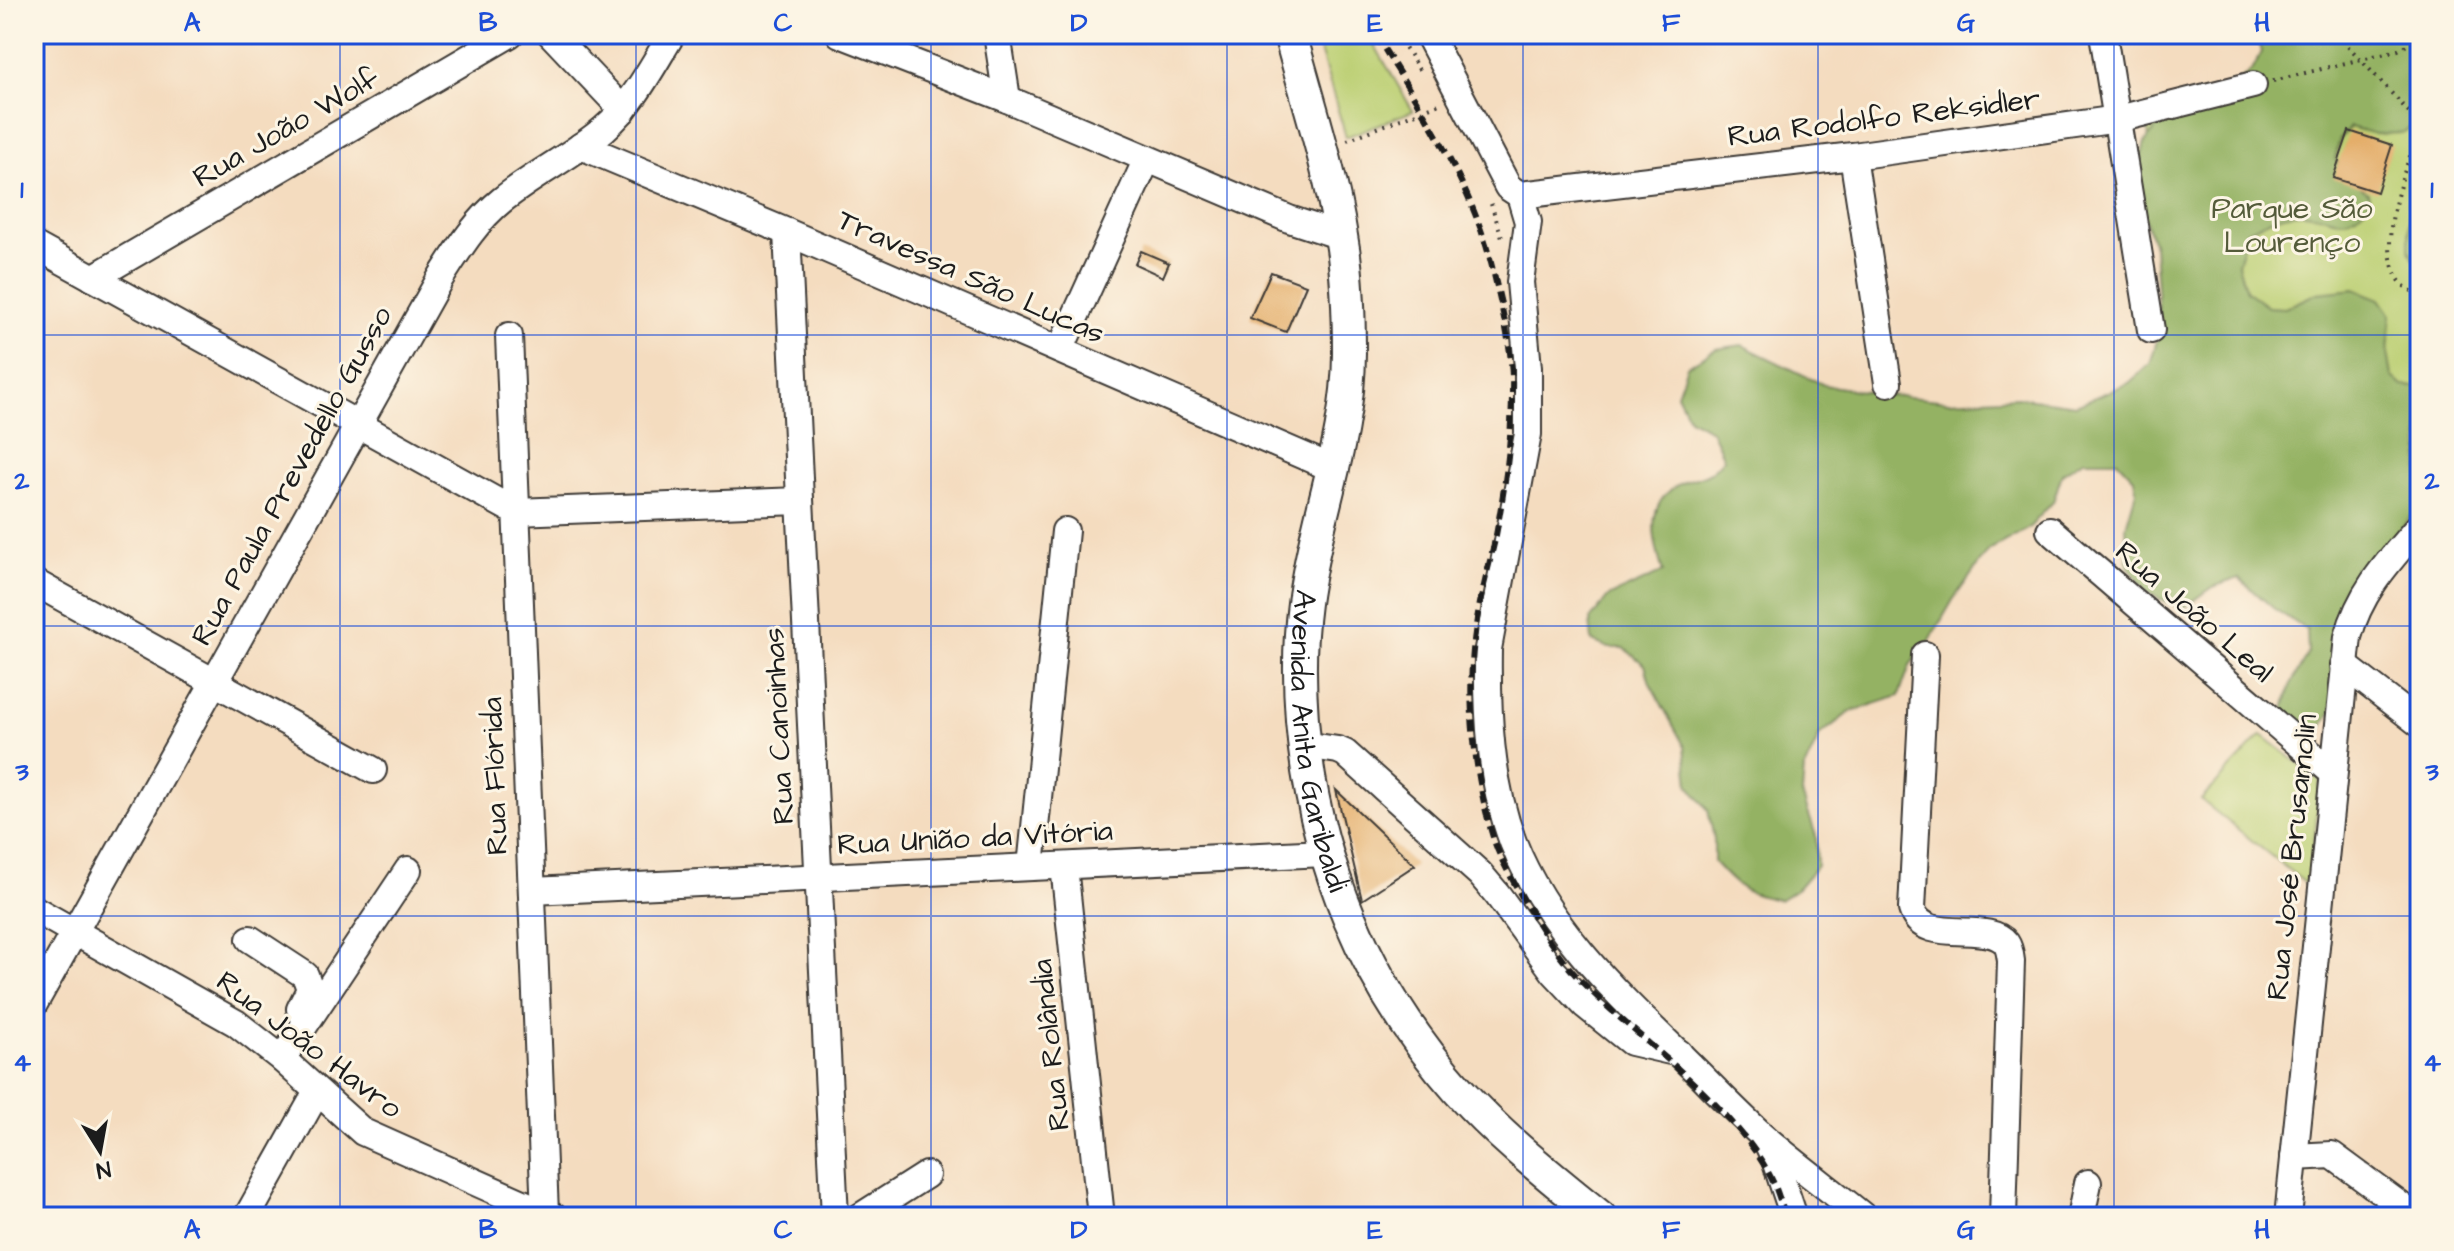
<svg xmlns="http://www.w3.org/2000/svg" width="2454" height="1251" font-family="'Architects Daughter',sans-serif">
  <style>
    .green { fill: #bbcf72; stroke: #6c7647; stroke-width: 2 }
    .forest { fill: #94b264; stroke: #586740; stroke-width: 2 }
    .building { fill: #e4ae6a }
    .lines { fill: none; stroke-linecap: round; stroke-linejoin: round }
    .minor-casing { stroke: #3c3934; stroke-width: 30 }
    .major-casing { stroke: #3c3934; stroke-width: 36 }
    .path { stroke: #3c3934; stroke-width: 4; stroke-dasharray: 2 6; stroke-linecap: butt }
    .minor { stroke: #fff; stroke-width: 26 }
    .major { stroke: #fff; stroke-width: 32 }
    .rail { stroke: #1c1c1c; stroke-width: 6; stroke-dasharray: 12 6; stroke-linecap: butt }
    .grid { fill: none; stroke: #1d4ed8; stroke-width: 2; stroke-opacity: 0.55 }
    .labels { text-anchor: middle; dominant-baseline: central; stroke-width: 6; stroke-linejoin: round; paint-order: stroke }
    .street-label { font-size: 30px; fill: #1c1c1c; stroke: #fcf5e5 }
    .park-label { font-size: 30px; fill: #545b3a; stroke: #fcf5e5 }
    .neatline { fill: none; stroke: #1d4ed8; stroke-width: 3 }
    .grid-label { font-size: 26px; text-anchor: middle; font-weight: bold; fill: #1d4ed8 }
  </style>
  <rect width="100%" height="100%" fill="#fcf5e5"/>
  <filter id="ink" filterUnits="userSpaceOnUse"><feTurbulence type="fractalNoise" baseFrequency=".0125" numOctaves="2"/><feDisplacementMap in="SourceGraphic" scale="16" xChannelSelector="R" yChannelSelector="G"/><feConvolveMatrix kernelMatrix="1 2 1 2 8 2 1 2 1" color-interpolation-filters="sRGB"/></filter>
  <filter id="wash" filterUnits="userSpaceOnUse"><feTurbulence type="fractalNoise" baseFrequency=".006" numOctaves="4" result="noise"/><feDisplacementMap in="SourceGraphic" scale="32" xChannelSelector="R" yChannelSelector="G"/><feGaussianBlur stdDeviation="1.8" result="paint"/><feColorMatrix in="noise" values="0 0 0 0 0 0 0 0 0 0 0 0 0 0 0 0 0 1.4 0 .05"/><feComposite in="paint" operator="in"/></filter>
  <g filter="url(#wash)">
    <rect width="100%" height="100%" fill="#f4dcbf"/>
    <g class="green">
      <polygon points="1315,34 1368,34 1413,111 1346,137"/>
      <polygon points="2420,34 2420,500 2174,300 2147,126 2341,83"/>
      <polygon points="2262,735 2320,780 2310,887 2201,800"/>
    </g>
    <g class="forest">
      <path d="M2257 34H2420V118L2404 133 2375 134 2350 127 2340 138 2335 159 2350 178 2368 192 2370 201C2343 236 2331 212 2301 213 2280 213 2265 221 2247 231L2238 264 2246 291 2268 307 2285 308 2317 293 2355 289 2380 299 2391 315 2388 353 2392 376 2403 386 2420 387V507L2375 558 2347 605 2331 713 2318 733 2309 737 2292 726 2283 713 2290 686 2308 653 2307 630 2273 608 2239 578 2213 587 2182 609 2148 593 2128 566 2126 526 2136 491 2134 478 2117 460H2083L2062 474 2053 502 2029 528 1989 550 1953 600 1930 640 1910 665 1899 696 1850 712 1820 735 1804 769 1802 794 1816 836 1817 866 1798 888 1780 900C1744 894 1739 889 1714 862V839L1708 810 1689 785 1685 747 1650 683 1645 665 1624 648H1609L1592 641 1590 620 1608 597 1663 572C1654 543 1644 506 1676 486 1698 473 1705 483 1724 458L1711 430 1689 418 1677 394 1687 366 1716 349 1742 345 1824 385 1889 395 1948 401 2018 397 2076 405 2129 383 2150 364 2160 330 2154 246 2142 210 2139 166 2145 142 2158 125 2193 112 2224 95 2253 69 2262 52Z"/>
      <polygon points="2420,171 2420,270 2409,250 2409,203 2417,174"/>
    </g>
    <g id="blocks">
      <g class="building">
        <polygon points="2349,131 2392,145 2377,192 2333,178"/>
        <polygon points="1141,251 1169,263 1163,277 1135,264"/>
        <polygon points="1271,272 1306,285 1286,332 1250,318"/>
        <polygon points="1336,790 1415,865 1362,900"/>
      </g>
    </g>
  </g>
  <g filter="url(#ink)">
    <use href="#blocks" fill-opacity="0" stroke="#3c3934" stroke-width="2"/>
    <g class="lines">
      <g class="minor-casing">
        <g id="minor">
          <polyline points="551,34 623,110"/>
          <polyline points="840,34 1007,99 1289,219 1341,236"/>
          <polyline points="997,34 1007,99"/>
          <path d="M1428 34 1508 187 1520 195 1528 222 1520 282 1528 368V434L1488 649C1487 712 1490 782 1513 842 1546 926 1613 990 1677 1052 1706 1080 1734 1110 1764 1137 1796 1165 1831 1190 1864 1217"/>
          <polyline points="2103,34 2151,330"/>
          <polyline points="581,146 787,232 1334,469"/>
          <polyline points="1853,156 1888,383"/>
          <polyline points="1520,195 1853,156 2118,119 2253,85"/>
          <polyline points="787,232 835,1217"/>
          <polyline points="34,245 516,512 800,501"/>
          <polyline points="93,278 510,34"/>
          <polyline points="509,336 545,1213"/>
          <polyline points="1060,350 1147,159"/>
          <polyline points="2050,530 2333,773"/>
          <polyline points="34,582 373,770"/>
          <path d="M1925 655 1912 909C1923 947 1988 919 2006 943 2010 949 2010 955 2011 961L2003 1217"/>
          <polyline points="2344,665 2420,724"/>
          <polyline points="1304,745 1338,750 1345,753 1480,874 1497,894 1554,972 1585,1005 1631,1042 1679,1053"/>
          <polyline points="1064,866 1101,1217"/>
          <polyline points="1031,867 1065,531"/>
          <polyline points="532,891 1325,853"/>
          <polyline points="34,909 236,1023 282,1059 363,1132 554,1217"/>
          <polyline points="250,939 305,975 310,989 300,1009 303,1015"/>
          <path d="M34 1004 441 277C459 249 476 221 502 200 534 174 572 156 604 129 633 104 652 67 672 34"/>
          <polyline points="282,1059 408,870"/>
          <polyline points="1766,1140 1774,1157 1794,1217"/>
          <polyline points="2294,1157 2332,1155 2416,1217"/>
          <polyline points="247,1217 317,1092"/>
          <polyline points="860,1217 926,1175"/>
          <polyline points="2081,1217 2088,1183"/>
          <path d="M2288 1217 2348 637C2360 591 2390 560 2420 525"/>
        </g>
      </g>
      <g class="major-casing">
        <g id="major">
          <path id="s1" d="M1290 34C1308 101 1330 168 1341 236 1348 274 1349 315 1349 353 1349 440 1315 518 1304 603 1299 641 1299 681 1302 720 1313 859 1366 987 1459 1091 1501 1138 1551 1177 1600 1217"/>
        </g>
      </g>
      <g class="path">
        <polyline points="1397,34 1421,73"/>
        <polyline points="2337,34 2420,124"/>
        <polyline points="2273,81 2398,50 2420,38"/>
        <path d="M2420 134C2403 167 2362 280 2420 294"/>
        <polyline points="1347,140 1439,104"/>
        <polyline points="1491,204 1502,237"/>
      </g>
      <use href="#minor" class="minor"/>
      <use href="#major" class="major"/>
      <path class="rail" d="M1375 34C1413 96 1455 158 1480 227 1489 252 1495 278 1501 304 1507 332 1513 361 1512 390 1512 438 1505 487 1496 535 1489 567 1479 600 1475 633 1466 697 1474 775 1493 837 1499 858 1512 878 1522 897 1541 929 1561 962 1588 988 1646 1046 1742 1111 1775 1186 1779 1196 1782 1207 1786 1217"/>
    </g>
  </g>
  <path class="grid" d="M340 34V1217M636 34V1217M931 34V1217M1227 34V1217M1523 34V1217M1818 34V1217M2114 34V1217M34 335H2420M34 626H2420M34 916H2420"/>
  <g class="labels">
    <g class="street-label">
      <text transform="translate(1884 118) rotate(-7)">Rua Rodolfo Reksidler</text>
      <text transform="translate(286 128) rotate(-30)">Rua João Wolf</text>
      <text transform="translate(971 277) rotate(24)">Travessa São Lucas</text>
      <text transform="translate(292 476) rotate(-61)">Rua Paula Prevedello Gusso</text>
      <text transform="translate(2194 612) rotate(41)">Rua João Leal</text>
      <text transform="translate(779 726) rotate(-93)">Rua Canoinhas</text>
      <text stroke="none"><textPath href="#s1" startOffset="720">Avenida Anita Garibaldi</textPath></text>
      <text transform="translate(495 776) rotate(-92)">Rua Flórida</text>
      <text transform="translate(975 838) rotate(-3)">Rua União da Vitória</text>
      <text transform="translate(2292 857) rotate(-84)">Rua José Brusamolin</text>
      <text transform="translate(309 1045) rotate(37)">Rua João Havro</text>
      <text transform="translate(1051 1045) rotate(-96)">Rua Rolândia</text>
    </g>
    <g class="park-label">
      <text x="2292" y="209">Parque São<tspan x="2292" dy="34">Lourenço</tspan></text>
    </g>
  </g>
  <rect width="2454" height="1251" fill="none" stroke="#fcf5e5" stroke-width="88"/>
  <g transform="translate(100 1151) rotate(169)" stroke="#fcf5e5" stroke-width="6" paint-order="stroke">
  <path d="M0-6L14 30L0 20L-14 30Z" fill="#1c1c1c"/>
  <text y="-12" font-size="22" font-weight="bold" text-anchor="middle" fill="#1c1c1c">N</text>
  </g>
  <rect x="44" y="44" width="2366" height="1163" class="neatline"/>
  <g class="grid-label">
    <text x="192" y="31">A</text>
    <text x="488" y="31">B</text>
    <text x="783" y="31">C</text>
    <text x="1079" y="31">D</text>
    <text x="1375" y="31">E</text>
    <text x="1671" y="31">F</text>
    <text x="1966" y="31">G</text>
    <text x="2262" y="31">H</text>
    <text x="22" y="198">1</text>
    <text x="2432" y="198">1</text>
    <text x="22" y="489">2</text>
    <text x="2432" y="489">2</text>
    <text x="22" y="780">3</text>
    <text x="2432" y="780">3</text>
    <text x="22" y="1071">4</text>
    <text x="2432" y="1071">4</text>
    <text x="192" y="1238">A</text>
    <text x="488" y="1238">B</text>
    <text x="783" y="1238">C</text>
    <text x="1079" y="1238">D</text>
    <text x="1375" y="1238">E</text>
    <text x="1671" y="1238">F</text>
    <text x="1966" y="1238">G</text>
    <text x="2262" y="1238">H</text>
  </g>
</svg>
